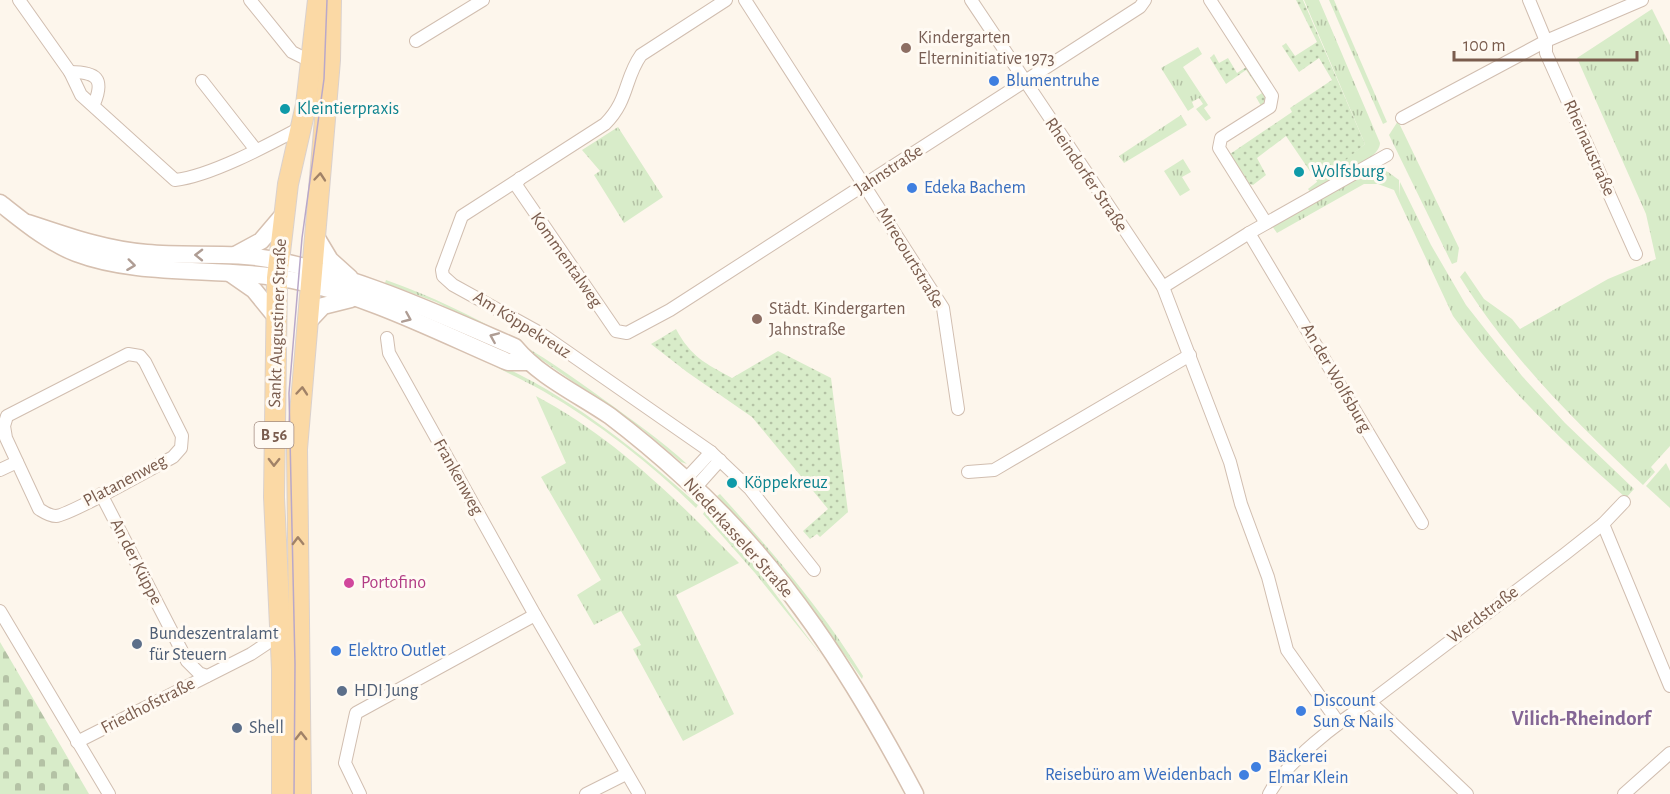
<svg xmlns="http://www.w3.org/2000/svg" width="1670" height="794" font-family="'Alegreya Sans',sans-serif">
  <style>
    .grass { fill: url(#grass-tufts) }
    .cemetery { fill: url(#cemetery-stones) }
    .garden { fill: url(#garden-dots) }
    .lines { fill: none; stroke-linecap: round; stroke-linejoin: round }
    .minor-casing { stroke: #d1beb0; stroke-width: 14 }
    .secondary-casing { stroke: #d6c0b0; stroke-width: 19 }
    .primary-casing { stroke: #dad1cd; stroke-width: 22 }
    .minor { stroke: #fff; stroke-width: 12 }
    .secondary { stroke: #fff; stroke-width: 16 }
    .primary { stroke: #fbd9a5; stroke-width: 20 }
    .tram { stroke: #b9a8c9; stroke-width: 1.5 }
    .oneway { stroke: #a18267 }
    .oneway2 { stroke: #af9d94 }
    .education-dot { fill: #8d6e63; stroke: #fffaf3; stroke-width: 2 }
    .shop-dot { fill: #3f7fe0; stroke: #fffaf3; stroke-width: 2 }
    .culture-dot { fill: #0f9aa8; stroke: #fffaf3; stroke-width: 2 }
    .hotel-dot { fill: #d1479c; stroke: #fffaf3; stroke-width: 2 }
    .service-dot { fill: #5c6f8a; stroke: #fffaf3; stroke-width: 2 }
    .labels { text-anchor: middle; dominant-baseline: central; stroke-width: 6; stroke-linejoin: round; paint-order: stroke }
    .shield { fill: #fffaf3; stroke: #a28b7f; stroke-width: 1.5 }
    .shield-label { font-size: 16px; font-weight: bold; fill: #7a5c4d }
    .education-label { font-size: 18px; fill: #785e54; stroke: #fffaf3; text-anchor: start }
    .shop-label { font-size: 18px; fill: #366cbe; stroke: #fffaf3; text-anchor: start }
    .culture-label { font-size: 18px; fill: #0d838f; stroke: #fffaf3; text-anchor: start }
    .street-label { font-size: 18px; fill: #7a5c4d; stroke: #fffaf3 }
    .hotel-label { font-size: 18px; fill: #b23c85; stroke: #fffaf3; text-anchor: start }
    .service-label { font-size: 18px; fill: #4e5e75; stroke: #fffaf3; text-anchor: start }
    .quarter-label { font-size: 21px; font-weight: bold; fill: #846695; stroke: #fffaf3 }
  </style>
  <defs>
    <pattern id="grass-tufts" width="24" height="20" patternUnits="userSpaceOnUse" patternTransform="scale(1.5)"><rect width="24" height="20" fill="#d8ecc9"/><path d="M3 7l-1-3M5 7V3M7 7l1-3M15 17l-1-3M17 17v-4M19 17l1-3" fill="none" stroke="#b4c2a5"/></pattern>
    <pattern id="cemetery-stones" width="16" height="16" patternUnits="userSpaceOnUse" patternTransform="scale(1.5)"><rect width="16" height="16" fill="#d8ecc9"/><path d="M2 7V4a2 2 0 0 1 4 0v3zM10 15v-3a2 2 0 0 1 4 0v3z" fill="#b4c2a5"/></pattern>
    <pattern id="garden-dots" width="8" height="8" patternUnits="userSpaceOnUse" patternTransform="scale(1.5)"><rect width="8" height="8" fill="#d8ecc9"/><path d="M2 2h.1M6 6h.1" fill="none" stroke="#b4c2a5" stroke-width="1.8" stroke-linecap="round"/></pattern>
  </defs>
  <rect width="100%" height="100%" fill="#fdf6ec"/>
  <g class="grass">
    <path d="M1304 0H1319L1380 143C1380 160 1327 185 1312 194L1308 189 1365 144Z"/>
    <polygon points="1329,0 1334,0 1387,122 1383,124"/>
    <path d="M1652 9 1670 45V446L1651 467 1655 472 1643 485C1575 422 1509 356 1460 277L1465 271 1484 299 1512 319 1520 329 1608 279 1656 259 1646 214 1577 58Z"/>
    <polygon points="1198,47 1202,54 1183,67 1208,105 1204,108 1211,118 1206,121 1196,109 1203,104 1199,98 1192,102 1194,107 1188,111 1161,68"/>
    <polygon points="1181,115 1187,125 1124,163 1119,156"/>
    <polygon points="1398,121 1459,248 1457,262 1452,264 1389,135"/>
    <polygon points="618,127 663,197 624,223 594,175 600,171 582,150"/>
    <polygon points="1183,159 1191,172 1182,177 1190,190 1180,196 1164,171"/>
    <path d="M1376 167 1388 172 1399 180V197L1400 182 1431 245 1466 305 1522 376 1565 423 1634 489 1626 498C1563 442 1503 385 1453 316L1394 190 1378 184H1364L1277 233 1272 226Z"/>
    <path d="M386 280C469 310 532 347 603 399 632 420 661 440 687 464L681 462 643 430 516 342 436 302 385 283Z"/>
    <path d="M462 349C553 383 627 441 698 505L696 508C650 463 599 423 543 391 516 376 488 364 462 349Z"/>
    <path d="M536 396C614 437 678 501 739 563L676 595 734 714 683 741 633 649 641 645 621 611 594 625 577 595 601 580 541 477 566 463Z"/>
    <polygon points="1666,463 1670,471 1670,508 1646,486"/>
    <path d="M720 494C771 550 823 611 863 676L862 679 813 610 717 496Z"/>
    <polygon points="705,511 753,564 821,655 755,573 703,514"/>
  </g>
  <polygon class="cemetery" points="0,642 89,794 0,794"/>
  <g class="garden">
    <polygon points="1296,0 1303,0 1365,144 1318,183 1286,136 1257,158 1266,175 1253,185 1249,184 1230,154 1292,112 1290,108 1332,80 1319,58 1299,72 1282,46 1286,43 1295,56 1317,42"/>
    <polygon points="1214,54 1219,63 1228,58 1237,73 1248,66 1266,95 1266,103 1261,106 1256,97 1262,93 1246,70 1226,84 1210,58"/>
    <path d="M676 329C691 357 705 363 732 378L778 351 831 378 848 512 820 537 817 534 810 539 803 531 828 509 752 417 687 372 651 344Z"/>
  </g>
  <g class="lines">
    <g class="minor-casing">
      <g id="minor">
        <path d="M19 0 70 72 81 95 175 180C211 176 270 144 302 127"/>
        <polyline points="250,0 292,52 312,62"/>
        <path d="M726 0 641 55C624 79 629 100 605 124L462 216 442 270 443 276 453 285 540 333 711 452 750 489 814 570"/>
        <polyline points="745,0 943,308 958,409"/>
        <polyline points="971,0 1163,287 1230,462 1241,504 1268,577 1287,650 1338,722"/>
        <polyline points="1210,0 1272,96 1270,107 1221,138 1219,148 1266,223"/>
        <polyline points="1529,0 1546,41 1546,53 1636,254"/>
        <polyline points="416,41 483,0"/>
        <path d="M70 72C96 72 105 78 94 104"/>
        <polyline points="202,81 256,150"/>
        <polyline points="1402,118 1546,41 1642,0"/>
        <polyline points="520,178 516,185 616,331 627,333 670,310 1140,7 1145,0"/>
        <polyline points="1249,233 1422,523"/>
        <polyline points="1163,287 1249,233 1387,155"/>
        <polyline points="387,338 389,353 535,615 639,794"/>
        <path d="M128 354 140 356 145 362 182 436 181 448 173 457C154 467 70 515 56 516 49 516 44 512 39 509L6 438 4 426 7 416Z"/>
        <polyline points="0,470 17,462"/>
        <polyline points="968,472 994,470 1190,355"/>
        <polyline points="686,479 711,452"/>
        <polyline points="695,488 720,460"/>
        <polyline points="101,494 187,661 199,673 207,676"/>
        <polyline points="1603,524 1670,686"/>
        <polyline points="0,611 109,794"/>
        <polyline points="1370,702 1467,794"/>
        <polyline points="77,742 251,654 266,644 278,627"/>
        <polyline points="360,794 345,763 356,713 535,615"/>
        <polyline points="586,794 626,774"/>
        <path d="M1269 794C1287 761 1338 722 1370 702L1565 554 1603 524 1624 502"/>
        <polyline points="1624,794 1670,753"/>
      </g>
    </g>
    <g class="secondary-casing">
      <g id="secondary">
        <path d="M0 203C23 221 49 243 76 253 142 278 223 266 292 280 367 295 438 332 508 362H528"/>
        <path d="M28 223C67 236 106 250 147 253 191 257 236 251 279 261 361 278 439 314 515 347 540 377 578 394 610 416 635 435 660 456 683 477 782 564 854 679 915 794"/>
        <polyline points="315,235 330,260 350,278"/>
        <polyline points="235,255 261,241 284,214"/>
        <polyline points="231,274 254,290 276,317"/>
        <polyline points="307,323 323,306 351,299"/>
      </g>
    </g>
    <g class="primary-casing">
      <g id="primary">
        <polyline points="282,794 282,669 274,497 277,278 288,184 306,105 318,0"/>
        <polyline points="301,794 297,449 330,60 331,0"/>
      </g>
    </g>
    <use href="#minor" class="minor"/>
    <use href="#secondary" class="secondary"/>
    <use href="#primary" class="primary"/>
    <polyline class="tram" points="294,794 295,664 289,393 302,238 324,79 327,0"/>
  </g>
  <defs><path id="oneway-chevron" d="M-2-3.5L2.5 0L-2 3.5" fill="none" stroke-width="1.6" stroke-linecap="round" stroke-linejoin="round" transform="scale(1.5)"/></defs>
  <g class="oneway">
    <use href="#oneway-chevron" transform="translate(320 177) rotate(-85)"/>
    <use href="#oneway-chevron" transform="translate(302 391) rotate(-85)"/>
    <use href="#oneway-chevron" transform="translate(274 462) rotate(91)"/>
    <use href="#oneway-chevron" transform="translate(298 541) rotate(-91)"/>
    <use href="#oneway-chevron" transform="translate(301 736) rotate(-90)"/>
  </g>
  <g class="oneway2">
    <use href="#oneway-chevron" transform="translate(199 255) rotate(-179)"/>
    <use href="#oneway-chevron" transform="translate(131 265) rotate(7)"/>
    <use href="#oneway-chevron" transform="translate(407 318) rotate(23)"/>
    <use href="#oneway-chevron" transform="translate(494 337) rotate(-157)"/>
  </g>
  <g class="education-dot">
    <circle cx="906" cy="48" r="6"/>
    <circle cx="757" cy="319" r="6"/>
  </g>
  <g class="shop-dot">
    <circle cx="994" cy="81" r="6"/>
    <circle cx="912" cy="188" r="6"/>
    <circle cx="336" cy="651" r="6"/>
    <circle cx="1301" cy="711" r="6"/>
    <circle cx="1256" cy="767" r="6"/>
    <circle cx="1244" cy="775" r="6"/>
  </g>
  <g class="culture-dot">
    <circle cx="285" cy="109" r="6"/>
    <circle cx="1299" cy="172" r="6"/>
    <circle cx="732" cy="483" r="6"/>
  </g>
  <circle class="hotel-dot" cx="349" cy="583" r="6"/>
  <g class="service-dot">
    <circle cx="137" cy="644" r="6"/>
    <circle cx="342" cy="691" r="6"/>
    <circle cx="237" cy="728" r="6"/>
  </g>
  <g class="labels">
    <rect class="shield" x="254.5" y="422" width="39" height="26" rx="4.5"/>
    <g class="shield-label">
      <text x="274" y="435">B 56</text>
    </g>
    <g class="education-label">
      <text x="918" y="38">Kindergarten<tspan x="918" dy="21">Elterninitiative 1973</tspan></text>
      <text x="769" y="309">Städt. Kindergarten<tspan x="769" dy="21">Jahnstraße</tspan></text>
    </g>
    <g class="shop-label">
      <text x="1006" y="81">Blumentruhe</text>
      <text x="924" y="188">Edeka Bachem</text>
      <text x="348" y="651">Elektro Outlet</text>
      <text x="1313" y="701">Discount<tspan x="1313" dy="21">Sun &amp; Nails</tspan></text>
      <text x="1268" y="757">Bäckerei<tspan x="1268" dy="21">Elmar Klein</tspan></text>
      <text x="1232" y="775" text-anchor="end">Reisebüro am Weidenbach</text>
    </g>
    <g class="culture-label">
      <text x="297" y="109">Kleintierpraxis</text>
      <text x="1311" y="172">Wolfsburg</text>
      <text x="744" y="483">Köppekreuz</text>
    </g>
    <g class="street-label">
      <text transform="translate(1589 148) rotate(66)">Rheinaustraße</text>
      <text transform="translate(889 170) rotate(-33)">Jahnstraße</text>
      <text transform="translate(1086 175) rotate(56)">Rheindorfer Straße</text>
      <text transform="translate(910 258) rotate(59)">Mirecourtstraße</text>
      <text transform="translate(566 260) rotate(55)">Kommentalweg</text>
      <text transform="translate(278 323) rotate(-88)">Sankt Augustiner Straße</text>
      <text transform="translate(522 325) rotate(32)">Am Köppekreuz</text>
      <text transform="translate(1336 378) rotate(60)">An der Wolfsburg</text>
      <text transform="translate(458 477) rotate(61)">Frankenweg</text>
      <text transform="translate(125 481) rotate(-28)">Platanenweg</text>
      <text transform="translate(738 538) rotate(48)">Niederkasseler Straße</text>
      <text transform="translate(136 562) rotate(63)">An der Küppe</text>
      <text transform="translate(1483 615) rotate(-37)">Werdstraße</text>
      <text transform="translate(148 706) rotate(-27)">Friedhofstraße</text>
    </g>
    <g class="hotel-label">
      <text x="361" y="583">Portofino</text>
    </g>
    <g class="service-label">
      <text x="149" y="634">Bundeszentralamt<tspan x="149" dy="21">für Steuern</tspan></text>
      <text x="354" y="691">HDI Jung</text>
      <text x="249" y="728">Shell</text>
    </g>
    <g class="quarter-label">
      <text x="1581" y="718">Vilich-Rheindorf</text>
    </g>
  </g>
  <path d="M1454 51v9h183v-9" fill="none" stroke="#7a5c4d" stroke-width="3"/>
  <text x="1463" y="51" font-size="18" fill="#7a5c4d" stroke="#fffaf3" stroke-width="4.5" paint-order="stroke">100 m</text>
</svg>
